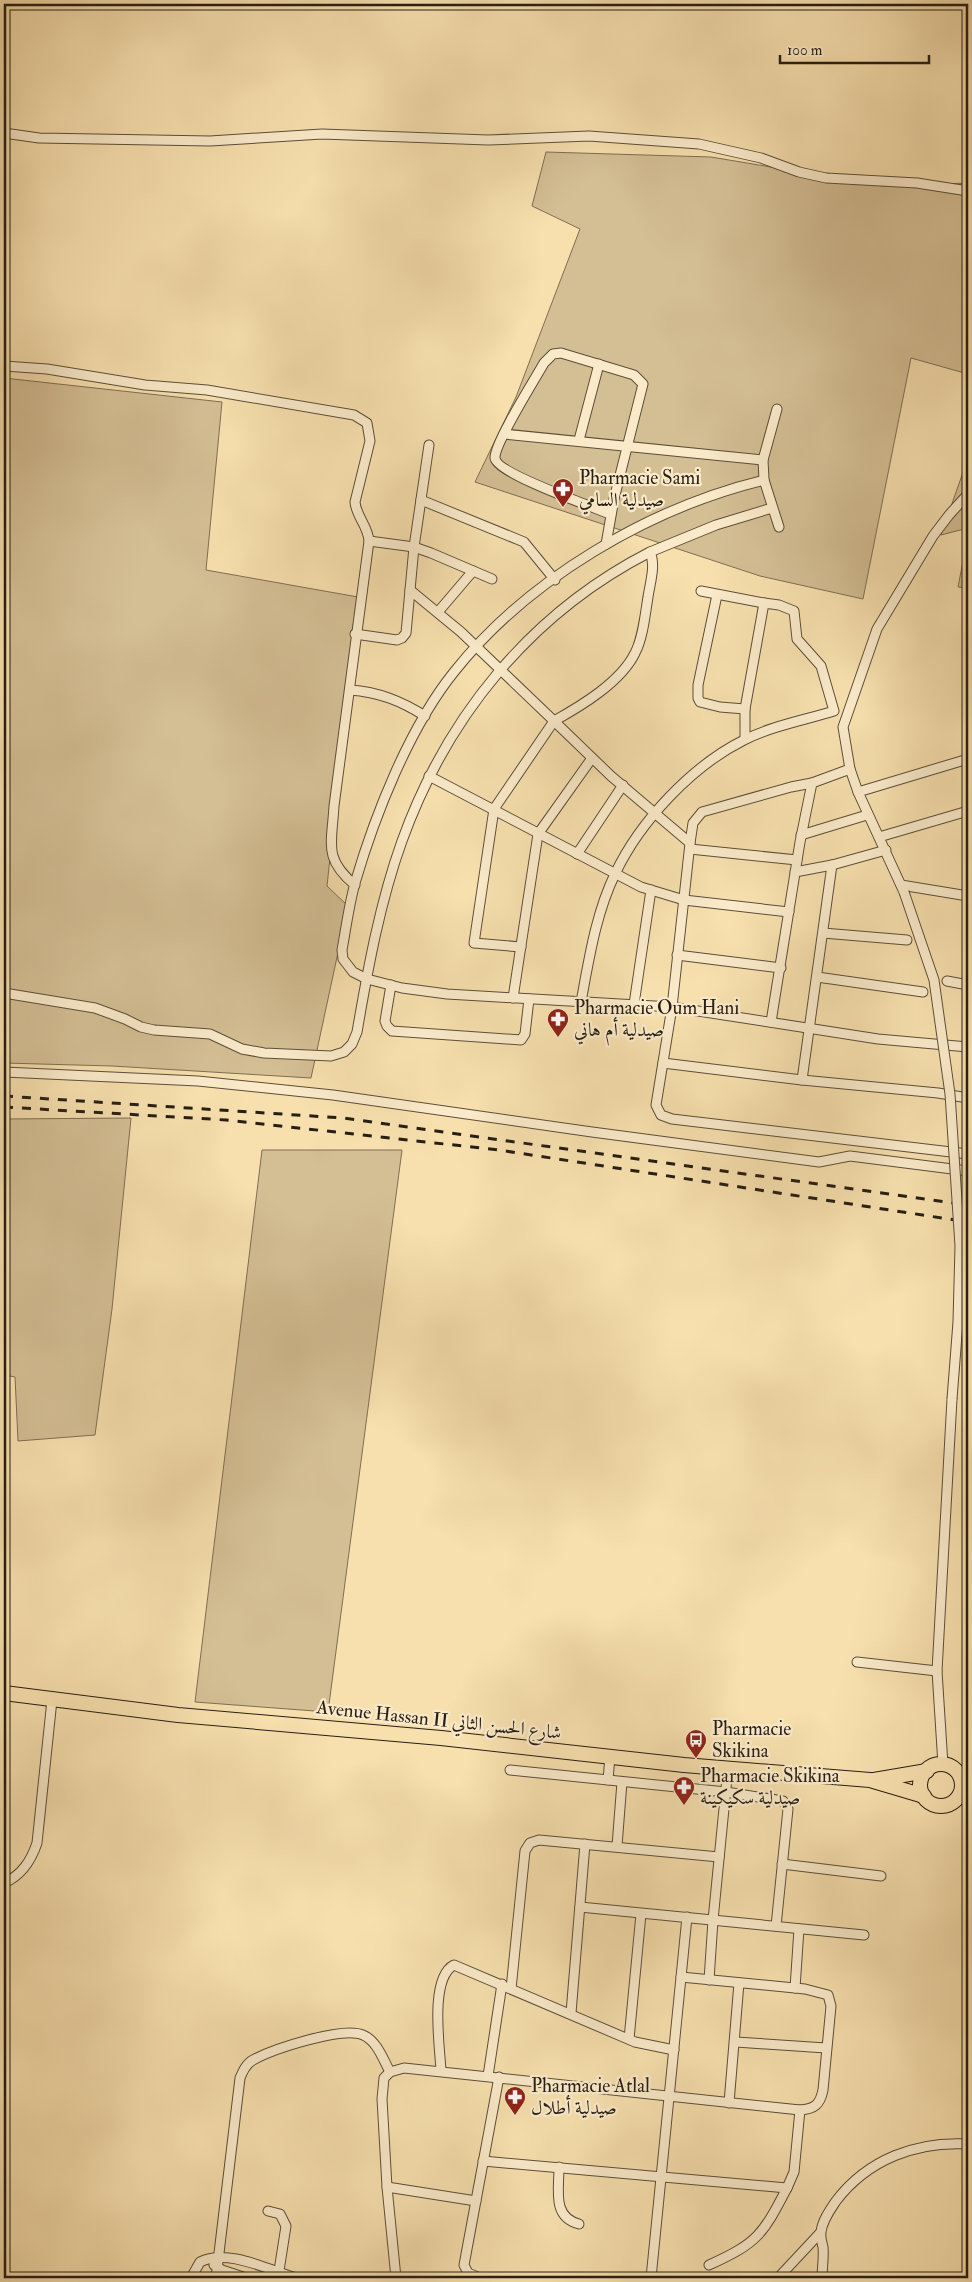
<svg xmlns="http://www.w3.org/2000/svg" width="972" height="2282" font-family="'IM FELL Double Pica',Amiri,serif">
  <style>
    .green { fill: #d4be94; stroke: #7e6e54 }
    .lines { fill: none; stroke-linecap: round; stroke-linejoin: round }
    .minor-casing { stroke: #5b4e3a; stroke-width: 11 }
    .primary-casing { stroke: #271e14; stroke-width: 16 }
    .minor { stroke: #faeaca; stroke-width: 9 }
    .primary { stroke: #f7dfae; stroke-width: 14 }
    .rail { stroke: #271e14; stroke-width: 3; stroke-dasharray: 9 9; stroke-linecap: butt }
    .minor-bridge-casing { stroke: #5b4e3a; stroke-width: 11; stroke-linecap: butt }
    .minor-bridge { stroke: #faeaca; stroke-width: 9 }
    .labels { text-anchor: middle; dominant-baseline: central; stroke-width: 4.5; stroke-linejoin: round; paint-order: stroke }
    .poi-label { font-size: 19px; fill: #271e14; stroke: #faeaca; text-anchor: start }
    .street-label { font-size: 19px; fill: #271e14; stroke: #faeaca }
  </style>
  <rect width="100%" height="100%" fill="#f7dfae"/>
  <filter id="stains"><feTurbulence type="fractalNoise" baseFrequency=".004" numOctaves="4"/><feColorMatrix values="0 0 0 0 .2 0 0 0 0 .09 0 0 0 0 .02 0 0 0 .5 -.17"/></filter>
  <radialGradient id="worn" r=".72"><stop offset=".6" stop-color="#630" stop-opacity="0"/><stop offset="1" stop-color="#630" stop-opacity=".3"/></radialGradient>
  <g class="green">
    <polygon points="546,152 711,157 884,186 968,183 968,374 911,358 863,599 760,576 475,482 516,397 580,229 532,206"/>
    <polygon points="4,378 222,402 206,570 358,597 327,886 348,906 311,1078 112,1066 4,1063"/>
    <polygon points="968,458 968,528 941,535"/>
    <polygon points="968,536 968,588 958,587"/>
    <polygon points="131,1118 112,1309 95,1435 18,1441 15,1377 4,1375 4,1119"/>
    <polygon points="262,1150 402,1150 328,1712 195,1702"/>
  </g>
  <g class="lines">
    <g class="minor-casing">
      <g id="minor">
        <polyline points="4,133 39,138 210,141 322,134 488,140 589,136 699,144 761,158 799,172 826,178 917,183 968,191"/>
        <path d="M4 366 47 369 145 385 207 390 354 415 367 423 370 441 355 502C356 516 368 526 369 541L334 806C332 843 323 859 355 885"/>
        <polyline points="777,409 763,460 764,480 779,527"/>
        <polyline points="504,434 763,460"/>
        <polyline points="579,440 599,364"/>
        <path d="M764 480C649 508 528 579 454 672 409 728 375 815 355 883 349 905 346 928 342 950L343 959 353 972 367 979 402 988 447 994 672 1007 878 1039 968 1047"/>
        <polyline points="421,500 524,542 555,580"/>
        <polyline points="369,541 414,547 431,553 492,579"/>
        <path d="M606 544 614 499 643 384 634 375 561 353 553 354 544 363C535 379 494 444 495 458 496 473 593 507 610 514"/>
        <polyline points="650,552 716,525 772,508"/>
        <polyline points="410,590 461,632 554,721 494,809 474,943 521,947"/>
        <polyline points="701,591 764,603"/>
        <polyline points="717,595 698,685 698,698 700,702 720,707 745,709"/>
        <polyline points="438,612 473,571"/>
        <polyline points="355,634 397,640 402,638 406,633 414,547 429,445"/>
        <path d="M350 690C379 692 401 701 425 716"/>
        <polyline points="429,776 641,887 684,900 789,912"/>
        <polyline points="858,792 968,759"/>
        <polyline points="801,835 867,815"/>
        <polyline points="879,837 968,811"/>
        <polyline points="690,843 693,823 702,812 791,787 812,783"/>
        <polyline points="690,849 797,860"/>
        <polyline points="577,854 623,785"/>
        <polyline points="795,872 832,865 886,850"/>
        <polyline points="901,885 968,896"/>
        <polyline points="904,892 858,792 850,769 843,727 877,629 933,536 949,515 968,494"/>
        <polyline points="823,933 907,940"/>
        <polyline points="677,955 781,968"/>
        <polyline points="817,977 923,992"/>
        <polyline points="947,981 968,985"/>
        <polyline points="391,985 385,1021 387,1026 392,1031 521,1040 525,1034 529,999"/>
        <path d="M4 993 95 1008 125 1019 141 1027 154 1030 210 1034 242 1049 264 1053 331 1056 344 1052 352 1044 357 1032C368 968 380 902 402 841 447 716 531 613 650 552 656 565 650 583 648 597 645 615 643 638 635 653 621 682 581 706 554 721L611 776 690 843 672 1007 656 1105 661 1115 672 1119 968 1154"/>
        <polyline points="513,998 538,834 592,758"/>
        <path d="M581 1002C589 959 596 913 615 874 640 821 692 766 744 740 772 726 805 720 834 711L821 666 797 639 794 611 779 605 764 603 745 709V739"/>
        <polyline points="634,1004 651,890"/>
        <polyline points="771,1022 800,842 812,783 850,769"/>
        <polyline points="663,1063 802,1080 938,1093 968,1098"/>
        <polyline points="4,1072 198,1081 333,1095 592,1132 819,1162 850,1156 968,1171"/>
        <polyline points="802,1080 832,865"/>
        <polyline points="857,1662 937,1671"/>
        <polyline points="943,1765 937,1671 952,1399"/>
        <polyline points="510,1770 726,1792 783,1801 788,1809 776,1926"/>
        <polyline points="608,1780 610,1756"/>
        <polyline points="617,1846 622,1782"/>
        <polyline points="782,1864 881,1876"/>
        <path d="M4 1883C22 1875 31 1861 37 1843L52 1700"/>
        <polyline points="580,1907 864,1935"/>
        <polyline points="709,1980 713,1920 728,1768"/>
        <polyline points="795,1988 799,1929"/>
        <polyline points="511,1989 525,1851 530,1843 539,1840 719,1857"/>
        <polyline points="571,2013 585,1844"/>
        <polyline points="629,2039 641,1914"/>
        <polyline points="736,2042 826,2048"/>
        <path d="M441 2071C440 2048 429 1978 454 1965L635 2042 674 2050"/>
        <polyline points="488,2076 502,1984"/>
        <polyline points="729,2103 739,1983"/>
        <polyline points="483,2161 787,2188 794,2172 800,2110"/>
        <path d="M559 2167C559 2190 552 2217 579 2224"/>
        <polyline points="387,2187 476,2201"/>
        <polyline points="268,2211 280,2214 286,2226 278,2277"/>
        <polyline points="214,2265 222,2270 246,2278"/>
        <path d="M709 2265C758 2243 763 2234 787 2188"/>
        <path d="M191 2278 200 2262C228 2248 268 2270 296 2278"/>
        <path d="M216 2278 240 2078C243 2071 246 2064 253 2060 273 2049 343 2026 363 2035 377 2041 383 2059 390 2072"/>
        <path d="M396 2278 387 2187 382 2099 384 2078 390 2072 404 2068 800 2110C814 2109 820 2105 823 2090L831 2006 828 1995 805 1989 681 1977"/>
        <polyline points="480,2278 468,2273 464,2265 499,2077"/>
        <polyline points="651,2278 687,1917"/>
        <polyline points="778,2278 820,2233"/>
        <path d="M822 2278C822 2268 824 2258 823 2247 822 2243 820 2237 821 2232 822 2221 830 2210 836 2201 868 2159 917 2141 968 2144"/>
      </g>
    </g>
    <g class="primary-casing">
      <g id="primary">
        <polyline points="4,1693 178,1715 441,1738 684,1765 870,1780 924,1796"/>
        <circle cx="941" cy="1785" r="21"/>
        <polyline points="874,1780 927,1771"/>
      </g>
    </g>
    <use href="#minor" class="minor"/>
    <use href="#primary" class="primary"/>
    <g class="rail">
      <polyline points="4,1096 343,1118 968,1205"/>
      <polyline points="4,1107 226,1120 499,1150 968,1222"/>
    </g>
    <g class="minor-bridge-casing">
      <polyline id="minor-bridge" points="904,892 934,980 950,1094 960,1246 958,1322 952,1399"/>
    </g>
    <use href="#minor-bridge" class="minor-bridge"/>
  </g>
  <defs>
    <g id="pharmacy-pin" transform="scale(1.125)"><path d="M0 17L-7.5 6A9.5 9.5 0 1 1 7.5 6Z" fill="#8f2418" stroke="#faeaca"/><path d="M-2-6h4v4h4v4h-4v4h-4v-4h-4v-4h4Z" fill="#fff"/></g>
    <g id="bus-pin" transform="scale(1.125)"><path d="M0 17L-7.5 6A9.5 9.5 0 1 1 7.5 6Z" fill="#8f2418" stroke="#faeaca"/><path d="M-5-6H5V4H4V6H2V4H-2V6H-4V4H-5ZM-3.5-4V0h7V-4ZM-3.5 1.2v1.5H-2V1.2ZM2 1.2v1.5H3.5V1.2Z" fill="#fff"/></g>
  </defs>
  <g fill-rule="evenodd">
    <use href="#pharmacy-pin" x="563" y="489"/>
    <use href="#pharmacy-pin" x="558" y="1019"/>
    <use href="#bus-pin" x="696" y="1740"/>
    <use href="#pharmacy-pin" x="684" y="1787"/>
    <use href="#pharmacy-pin" x="515" y="2097"/>
  </g>
  <g class="labels">
    <g class="poi-label">
      <text x="579" y="478">Pharmacie Sami<tspan x="579" dy="22">صيدلية السامي</tspan></text>
      <text x="574" y="1008">Pharmacie Oum Hani<tspan x="574" dy="22">صيدلية أم هاني</tspan></text>
      <text x="712" y="1729">Pharmacie<tspan x="712" dy="22">Skikina</tspan></text>
      <text x="700" y="1776">Pharmacie Skikina<tspan x="700" dy="22">صيدلية سكيكينة</tspan></text>
      <text x="531" y="2086">Pharmacie Atlal<tspan x="531" dy="22">صيدلية أطلال</tspan></text>
    </g>
    <g class="street-label">
      <text transform="translate(439 1720) rotate(6)">Avenue Hassan II شارع الحسن الثاني</text>
    </g>
  </g>
  <rect width="972" height="2282" fill="none" stroke="#f7dfae" stroke-width="20"/>
  <rect x="5" y="5" width="962" height="2272" fill="none" stroke="#271e14" stroke-width="2.5"/>
  <rect x="10" y="10" width="952" height="2262" fill="none" stroke="#271e14"/>
  <path d="M780 55v8h149v-8" fill="none" stroke="#271e14" stroke-width="2.5"/>
  <text x="787" y="55" font-size="15" fill="#271e14" stroke="#faeaca" stroke-width="4" paint-order="stroke">100 m</text>
  <rect width="100%" height="100%" filter="url(#stains)"/>
  <rect width="100%" height="100%" fill="url(#worn)"/>
</svg>
